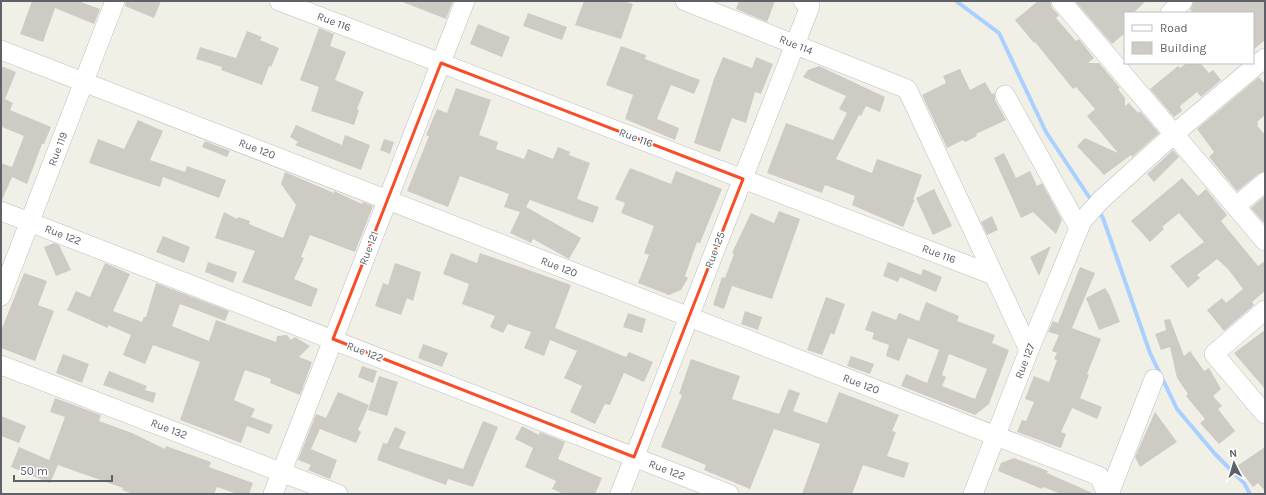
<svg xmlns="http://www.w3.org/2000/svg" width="1266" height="495" font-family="Karla,sans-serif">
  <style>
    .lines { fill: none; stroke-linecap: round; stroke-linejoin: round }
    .stream { stroke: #a9d0ff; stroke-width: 4 }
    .building { fill: #cdcbc3; fill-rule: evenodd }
    .minor-casing { stroke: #bbbec3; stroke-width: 20 }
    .minor { stroke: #fff; stroke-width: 19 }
    .marked { fill: none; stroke: #f84d26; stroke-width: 3; stroke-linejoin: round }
    .labels { text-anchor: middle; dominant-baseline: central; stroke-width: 3; stroke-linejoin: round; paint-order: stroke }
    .street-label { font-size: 11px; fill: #5e6168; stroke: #fff }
  </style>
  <rect width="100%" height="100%" fill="#f1f0e7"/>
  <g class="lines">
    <g class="stream">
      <polyline points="956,1 999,33 1046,132 1093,203"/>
      <polyline points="1098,210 1103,218 1150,353 1177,409 1215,454 1244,483 1250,494"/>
    </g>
  </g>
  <g class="building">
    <polygon points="32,1 78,1 100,9 94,24 55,8 43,42 20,34"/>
    <polygon points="126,1 161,1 154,18 125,6"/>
    <polygon points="400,1 453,1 446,19"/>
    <polygon points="584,1 623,1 633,4 621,39 575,25"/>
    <polygon points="739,1 775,1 767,22 736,9"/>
    <polygon points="1038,1 1050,1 1052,8 1059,15 1056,18 1076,41 1079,39 1094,58 1088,63 1099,63 1120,88 1118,89 1125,98 1125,106 1129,103 1138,113 1140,111 1159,133 1132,157 1131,155 1104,175 1077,146 1085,138 1118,153 1087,116 1095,109 1076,87 1073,89 1035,42 1034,43 1015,20"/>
    <polygon points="1075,1 1146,1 1133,13 1125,13 1125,33 1112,44"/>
    <polygon points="1194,1 1265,1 1265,40 1253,50 1253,13 1193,13 1190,9"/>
    <polygon points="528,13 567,27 562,40 523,26"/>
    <polygon points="478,24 510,37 502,57 470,44"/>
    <polygon points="319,28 334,34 330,46 346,52 335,80 364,92 357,109 359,110 354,125 311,111 319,87 300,80"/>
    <polygon points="247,31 262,37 260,40 279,48 271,67 269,66 262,85 221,70 222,67 196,59 200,47 236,58"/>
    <polygon points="621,46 646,55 645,59 700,80 694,94 671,85 657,119 679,128 675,140 625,119 633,95 606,85"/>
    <polygon points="723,57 752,68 756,57 773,64 761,94 755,92 746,123 732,118 720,152 694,143 714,79"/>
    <polygon points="1187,63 1200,63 1209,73 1213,70 1221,80 1201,97 1197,92 1180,106 1182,111 1174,117 1150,89 1178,66 1180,68"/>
    <polygon points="1,66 16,72 5,99 13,103 10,110 51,127 44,144 42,144 27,184 12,177 2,200 1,163 12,167 24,136 2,127 1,129"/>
    <polygon points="819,66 885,97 880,112 866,106 861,116 859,115 836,159 872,173 877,159 922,175 913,200 915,199 903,227 852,205 855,196 825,185 822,193 767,173 786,123 833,140 847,113 839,109 846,96 803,77 808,70"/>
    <polygon points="960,69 970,90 985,82 992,94 995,93 995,100 1006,120 976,134 977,136 965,142 963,140 947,148 922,95 946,83 943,76"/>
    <polygon points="1259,77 1265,84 1265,115 1257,122 1259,124 1257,125 1265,135 1265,171 1258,174 1237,191 1209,157 1214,152 1197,129"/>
    <polygon points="456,88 491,100 479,135 498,142 496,149 524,159 528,149 553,159 558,147 570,152 569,155 590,163 577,199 599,207 593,223 530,200 526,207 581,238 569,259 533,239 531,243 510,233 520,212 504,207 509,194 460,176 448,207 407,191 429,136 426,135 437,109 447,113"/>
    <polygon points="138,120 163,131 150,160 185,172 187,166 226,180 219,198 163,177 160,187 89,163 98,139 124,149"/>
    <polygon points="296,125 342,145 345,135 370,145 361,170 295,145 298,142 290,137"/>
    <polygon points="384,139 394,142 390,154 380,150"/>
    <polygon points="205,141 230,151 227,157 202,147"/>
    <polygon points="1173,150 1179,157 1154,182 1147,174"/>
    <polygon points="1004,153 1016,178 1030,171 1037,186 1042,183 1062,220 1056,234 1033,212 1021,218 994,158"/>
    <polygon points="630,168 671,184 676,171 722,189 700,243 697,242 685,276 688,278 681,290 669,295 638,283 649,255 644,253 654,226 621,213 625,203 615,199"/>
    <polygon points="285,172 334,193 334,191 362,204 363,202 373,206 355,252 310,235 301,257 304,258 294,279 318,289 311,307 242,282 255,251 215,238 224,212 237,219 238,217 250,221 249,224 283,238 296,205 281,184"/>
    <polygon points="1182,178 1198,196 1206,189 1227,215 1221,221 1258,266 1265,261 1265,291 1252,302 1254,305 1224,331 1207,310 1222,298 1226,303 1243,289 1228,269 1217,259 1197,275 1200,278 1188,288 1170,266 1204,242 1179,213 1162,227 1164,229 1150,242 1131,221"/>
    <polygon points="934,189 952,226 933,235 916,198"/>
    <polygon points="1265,196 1265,224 1251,208"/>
    <polygon points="779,211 800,219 772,299 732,286 724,309 713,305 722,277 725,278 734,254 732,253 751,213 774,223"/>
    <polygon points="992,216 998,230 987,235 981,222"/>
    <polygon points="163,236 190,247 184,263 156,252"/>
    <polygon points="54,243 59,245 71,270 56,276 44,247"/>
    <polygon points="1051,246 1039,276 1030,257"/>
    <polygon points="451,253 477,263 480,253 571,285 555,328 626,357 629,352 653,362 644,382 624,373 610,405 605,404 595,424 570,412 582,386 564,378 577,351 550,340 544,356 524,348 531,332 508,324 503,333 490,327 495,316 462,304 469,284 443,274"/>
    <polygon points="208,262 237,272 233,283 205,272"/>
    <polygon points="888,262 921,275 923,269 942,277 936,292 900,277 898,282 883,276"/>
    <polygon points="105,263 130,274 113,311 142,322 144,317 146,317 156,283 229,311 225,321 180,304 172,326 209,341 216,320 276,342 277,336 287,335 291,340 295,337 310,346 299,357 312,362 300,395 270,383 271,379 245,370 234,400 255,409 251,417 273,425 269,434 247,426 241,443 180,420 200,362 153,345 145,364 123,355 131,335 108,325 108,328 67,310 76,291 90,297"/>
    <polygon points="395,263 421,272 413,301 407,298 401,315 375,306 383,283 388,285"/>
    <polygon points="1080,267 1095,273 1072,328 1101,339 1087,374 1089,375 1080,398 1102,407 1097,419 1072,408 1061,432 1066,434 1061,448 1017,432 1022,420 1026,421 1034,402 1025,399 1034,376 1049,382 1057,360 1054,359 1057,353 1052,351 1059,335 1048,332 1053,321 1058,323"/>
    <polygon points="24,273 47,281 38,305 54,311 35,361 1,348 1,331"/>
    <polygon points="1105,288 1109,294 1120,322 1099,330 1086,298"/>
    <polygon points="826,297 845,304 834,335 831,333 822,355 807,350"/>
    <path d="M926 302 959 316 957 321 995 335 992 343 1009 350 989 404 975 415 901 386 906 374 927 383 939 350 908 338 899 361 886 356 889 345 872 339 874 333 865 330 872 311 896 320 899 313 919 321ZM949 354 987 369 975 399 942 386 946 377 942 375Z"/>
    <polygon points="745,311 762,317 758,330 741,324"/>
    <polygon points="628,313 646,319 642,333 623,327"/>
    <polygon points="1170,319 1184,356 1190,351 1204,371 1209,368 1221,389 1213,396 1222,406 1218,409 1235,431 1219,444 1200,423 1205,419 1186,396 1188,394 1177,378 1170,347 1161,350 1155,334 1166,330 1164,320"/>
    <polygon points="1265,330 1265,389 1234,353"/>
    <polygon points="423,344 448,353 442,367 418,358"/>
    <polygon points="63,354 89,364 82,383 56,373"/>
    <polygon points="851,356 874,364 870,374 847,366"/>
    <polygon points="691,359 740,376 732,399 779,414 789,389 800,393 793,411 827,423 839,392 899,415 892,431 896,432 887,456 909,463 904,478 863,465 852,494 802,494 820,444 774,429 750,489 704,470 706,465 661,447 682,395 679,394"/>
    <polygon points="362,366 377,371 373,383 358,377"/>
    <polygon points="109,371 147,386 145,390 156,393 153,403 103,385"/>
    <polygon points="379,376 398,382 387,416 368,410"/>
    <polygon points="338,392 369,405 358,430 361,432 356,443 320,429 311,449 337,460 330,479 308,470 311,465 298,460 316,414 326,418"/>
    <polygon points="55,398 101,415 99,421 132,433 165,449 166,446 211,462 209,467 253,483 249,494 237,494 217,487 214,494 133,494 122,490 123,488 58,465 50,483 11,467 19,447 49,460 65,417 50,412"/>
    <polygon points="1155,412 1177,442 1140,467 1135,457"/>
    <polygon points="1,416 26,426 19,443 1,436"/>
    <polygon points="483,421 498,427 473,487 448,479 446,485 377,460 383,443 387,444 395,427 406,432 399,448 463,469"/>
    <polygon points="522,426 539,435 540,432 565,442 558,459 602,478 595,494 564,494 552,489 556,481 525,467 533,448 515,439"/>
    <polygon points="1265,447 1265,491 1258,483 1253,487 1237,466"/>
    <polygon points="1014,458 1048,471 1047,473 1095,494 1061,494 1043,487 1042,489 998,471 1001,463"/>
  </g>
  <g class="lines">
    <g class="minor-casing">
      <g id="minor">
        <polyline points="279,1 993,275"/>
        <polyline points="685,1 907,89 1029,350"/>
        <polyline points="1061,1 1265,241"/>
        <polyline points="1170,13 1183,1"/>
        <polyline points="1,50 1099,476 1107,494"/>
        <polyline points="1005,95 1079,228"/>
        <polyline points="1236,206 1265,182"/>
        <polyline points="1,211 729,494"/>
        <polyline points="1,296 115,1"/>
        <polyline points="1265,310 1214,354 1265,414"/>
        <polyline points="1,365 338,494"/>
        <polyline points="273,494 465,1"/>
        <polyline points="620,494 810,6 803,1"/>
        <polyline points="973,494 1029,350 1082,221 1101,200 1174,134 1265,58"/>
        <polyline points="1109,494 1154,379"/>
      </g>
    </g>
    <use href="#minor" class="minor"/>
  </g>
  <path class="marked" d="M441 63 743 179 634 457 333 339Z"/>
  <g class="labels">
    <g class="street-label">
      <text transform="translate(334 22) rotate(21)">Rue 116</text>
      <text transform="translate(796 45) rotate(22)">Rue 114</text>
      <text transform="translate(636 138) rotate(21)">Rue 116</text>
      <text transform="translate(58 149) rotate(-69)">Rue 119</text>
      <text transform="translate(257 149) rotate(21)">Rue 120</text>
      <text transform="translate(63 235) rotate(21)">Rue 122</text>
      <text transform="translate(369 248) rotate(-69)">Rue 121</text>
      <text transform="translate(715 250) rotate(-69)">Rue 125</text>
      <text transform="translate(939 254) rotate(21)">Rue 116</text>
      <text transform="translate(559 267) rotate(21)">Rue 120</text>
      <text transform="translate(365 352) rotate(21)">Rue 122</text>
      <text transform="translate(1025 361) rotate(-69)">Rue 127</text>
      <text transform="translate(861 384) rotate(21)">Rue 120</text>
      <text transform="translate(169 429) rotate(21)">Rue 132</text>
      <text transform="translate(667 470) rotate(21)">Rue 122</text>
    </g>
  </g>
  <rect width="1266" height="495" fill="none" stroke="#5e6168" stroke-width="4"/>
  <rect x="1124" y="12" width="130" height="52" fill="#ffffff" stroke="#bfc0c3"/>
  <rect x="1132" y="25" width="20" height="6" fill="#ffffff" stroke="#bfc0c3"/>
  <text x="1160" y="32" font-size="12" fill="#5e6168">Road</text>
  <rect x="1132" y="42" width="20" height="12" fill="#cdcbc3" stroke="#bfc0c3"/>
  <text x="1160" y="52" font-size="12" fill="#5e6168">Building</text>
  <g transform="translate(1234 463) rotate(355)" stroke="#ffffff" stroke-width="3" paint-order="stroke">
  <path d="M0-3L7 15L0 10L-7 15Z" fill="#5e6168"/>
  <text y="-6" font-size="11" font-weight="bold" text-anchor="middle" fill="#5e6168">N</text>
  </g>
  <path d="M14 475v6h98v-6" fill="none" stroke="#5e6168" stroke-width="2"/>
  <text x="20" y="475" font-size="12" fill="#5e6168" stroke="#ffffff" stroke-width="3" paint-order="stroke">50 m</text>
</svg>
